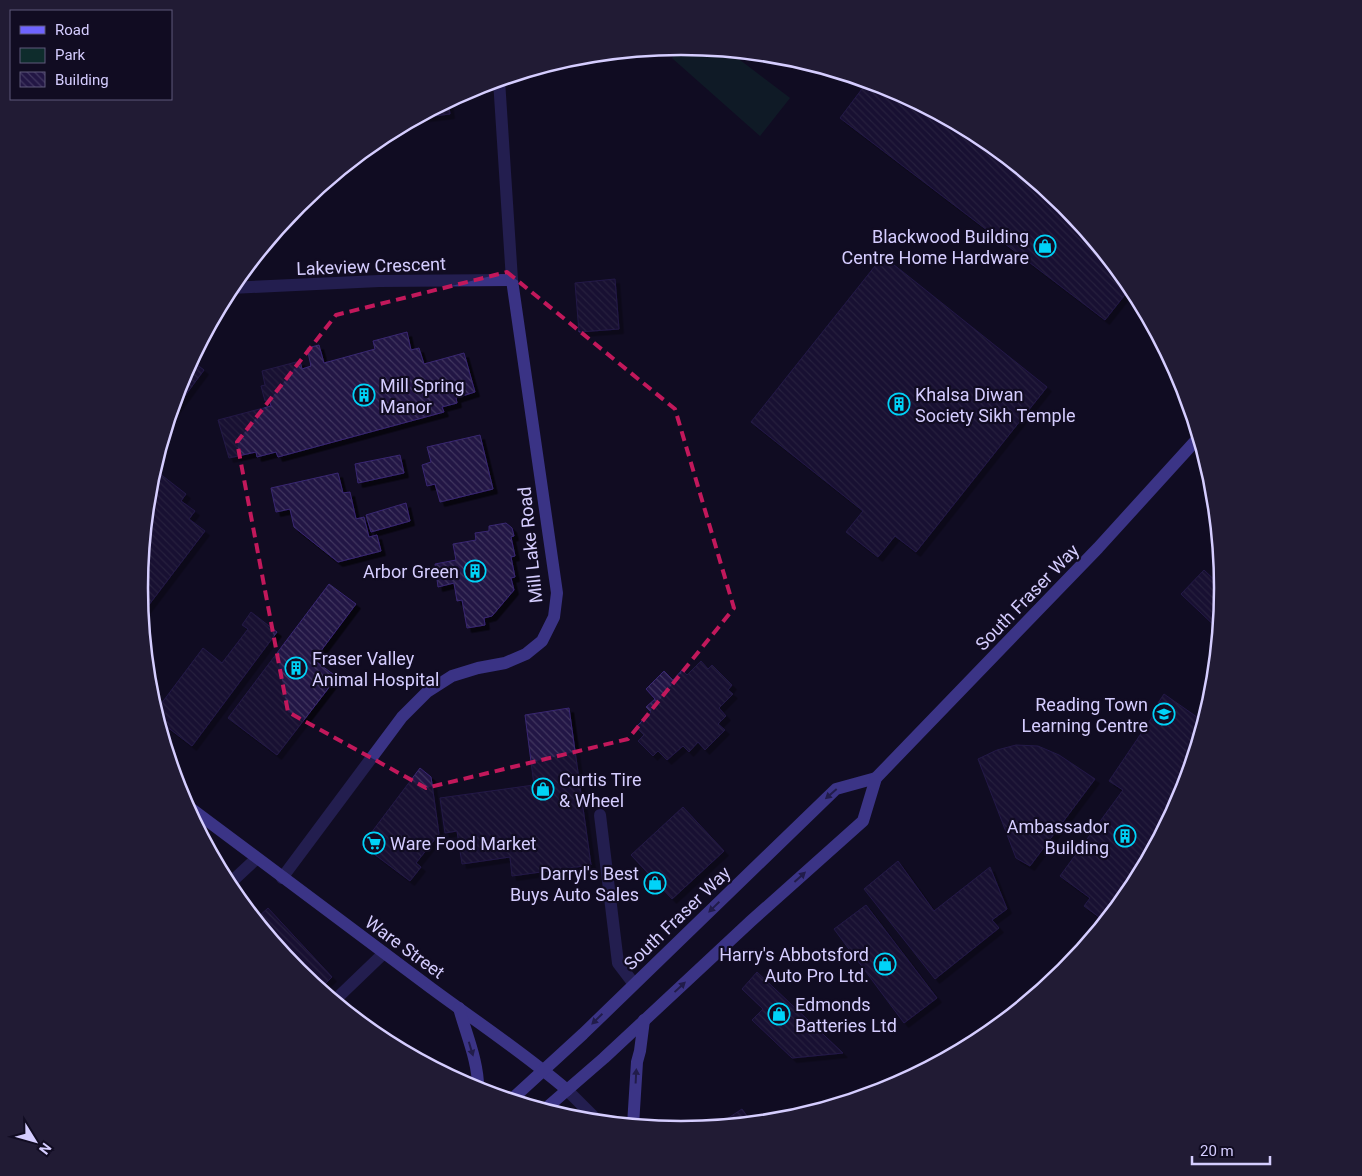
<svg xmlns="http://www.w3.org/2000/svg" width="1362" height="1176" font-family="Roboto,sans-serif">
  <style>
    .park { fill: #0e2c2c }
    .building { fill: url(#building-back-hatch); stroke: #392772; filter: url(#shadow) }
    .lines { fill: none; stroke-linecap: round; stroke-linejoin: round }
    .service { stroke: #3a3385; stroke-width: 12 }
    .minor { stroke: #3a3385; stroke-width: 12 }
    .tertiary { stroke: #3a3385; stroke-width: 12 }
    .secondary { stroke: #6f64ff; stroke-width: 12 }
    .oneway { fill: #372f7a }
    .marked { fill: none; stroke: #c2185b; stroke-width: 4; stroke-dasharray: 10 6; stroke-linejoin: round }
    .labels { text-anchor: middle; dominant-baseline: central; stroke-width: 4.5; stroke-linejoin: round; paint-order: stroke }
    .poi-label { font-size: 18px; fill: #d5cdff; stroke: #110c22; text-anchor: end }
    .street-label { font-size: 18px; fill: #d5cdff; stroke: #110c22 }
    .rim { fill: none; stroke: #d5cdff; stroke-width: 2.5 }
  </style>
  <defs>
    <pattern id="building-back-hatch" width="6" height="6" patternUnits="userSpaceOnUse" patternTransform="scale(1.25)"><rect width="6" height="6" fill="#221644"/><path d="M-1 5l2 2M0 0l6 6M5-1l2 2" fill="none" stroke="#413760"/></pattern>
    <filter id="shadow"><feDropShadow dx="4.5" dy="4.5" stdDeviation="0" flood-color="#0009"/></filter>
  </defs>
  <rect width="100%" height="100%" fill="#110c22"/>
  <polygon class="park" points="681,46 728,51 790,98 760,136 672,58"/>
  <g class="building">
    <polygon points="868,81 889,88 982,138 1064,205 1131,287 1105,320 840,118"/>
    <polygon points="448,101 450,114 417,118"/>
    <polygon points="883,256 1047,387 916,552 895,536 878,557 846,532 863,511 751,422"/>
    <polygon points="615,279 619,329 579,332 575,283"/>
    <polygon points="407,332 411,350 419,348 424,364 464,353 475,392 456,398 457,403 442,407 444,412 278,457 276,452 257,457 256,452 229,458 218,420 271,406 269,400 265,401 261,386 265,385 262,371 300,361 302,369 311,366 307,348 319,345 324,363 375,349 373,341"/>
    <polygon points="191,360 204,370 170,416 181,380"/>
    <polygon points="480,435 493,489 440,502 435,484 427,486 422,465 431,462 427,447"/>
    <polygon points="400,455 404,473 358,483 355,464"/>
    <polygon points="155,470 186,494 181,501 195,511 189,519 205,531 142,614 139,588 150,482"/>
    <polygon points="338,473 343,493 350,492 356,519 364,517 369,537 377,535 381,551 338,562 294,527 290,509 276,512 271,488"/>
    <polygon points="406,503 410,521 371,532 366,515"/>
    <polygon points="506,523 512,528 514,536 511,537 515,556 511,557 515,577 511,578 514,590 492,616 484,618 485,625 467,628 462,600 457,601 454,583 438,587 435,564 456,560 453,544 476,540 475,533 489,531 489,526"/>
    <polygon points="1204,570 1223,588 1219,630 1181,594"/>
    <polygon points="329,584 356,604 314,660 337,677 277,755 228,718"/>
    <polygon points="251,612 277,632 192,746 158,720 155,712 203,648 222,663 248,629 242,625"/>
    <polygon points="701,661 708,669 712,665 732,685 728,690 733,694 719,708 726,716 718,724 725,730 705,750 698,742 689,752 683,746 667,760 658,751 653,756 638,741 644,735 636,727 651,712 646,707 655,699 646,689 664,671 673,680 682,670 687,675"/>
    <polygon points="1164,694 1204,722 1181,796 1131,889 1113,911 1110,910 1103,920 1084,906 1090,898 1060,876 1123,790 1109,781 1161,704 1158,703"/>
    <polygon points="569,708 591,865 512,876 510,857 462,864 457,831 445,833 440,798 534,785 525,715"/>
    <polygon points="1016,745 1038,746 1059,755 1095,779 1030,866 1016,858 978,759 997,750"/>
    <polygon points="420,768 431,777 439,834 416,863 421,867 410,881 362,845"/>
    <polygon points="683,807 724,851 672,899 631,855"/>
    <polygon points="898,861 934,911 990,867 1007,909 992,920 999,928 935,979 864,889"/>
    <polygon points="866,905 937,998 904,1023 834,929"/>
    <polygon points="268,908 332,977 320,989 298,971 256,919"/>
    <polygon points="757,972 843,1053 792,1058 752,1020 763,1009 742,989"/>
    <polygon points="742,1109 752,1123 716,1126"/>
  </g>
  <g class="lines">
    <g class="service">
      <polyline points="600,815 618,963 634,984"/>
      <polyline points="334,1001 384,953"/>
    </g>
    <g class="minor">
      <polyline points="230,288 379,281 512,280"/>
      <polyline points="282,878 402,717 427,692 452,676 478,668 505,663 526,654 542,641 554,617 557,593 512,280 499,80"/>
      <polyline points="228,885 256,859"/>
    </g>
    <polyline class="tertiary" points="567,1090 599,1122"/>
    <g class="secondary">
      <path d="M185 804C267 866 349 927 431 988 477 1022 524 1053 567 1090"/>
      <path d="M459 1008C466 1034 479 1063 478 1090"/>
      <polyline points="511,1100 583,1034 836,789 876,778"/>
      <polyline points="544,1110 604,1058 751,921 863,821 876,778 1098,548 1199,437"/>
      <polyline points="633,1125 637,1062 640,1051 644,1020"/>
    </g>
  </g>
  <defs><path id="oneway-solid" d="M-6-.8H1V-3.2L6.5 0L1 3.2V.8H-6Z" transform="scale(1.25)"/></defs>
  <g class="oneway">
    <use href="#oneway-solid" transform="translate(831 794) rotate(139)"/>
    <use href="#oneway-solid" transform="translate(800 877) rotate(-42)"/>
    <use href="#oneway-solid" transform="translate(714 907) rotate(136)"/>
    <use href="#oneway-solid" transform="translate(680 987) rotate(-43)"/>
    <use href="#oneway-solid" transform="translate(597 1019) rotate(136)"/>
    <use href="#oneway-solid" transform="translate(471 1049) rotate(73)"/>
    <use href="#oneway-solid" transform="translate(636 1076) rotate(-87)"/>
  </g>
  <path d="M0 0H1362V1176H0ZM507 272 675 409 734 608 628 739 426 788 288 712 237 442 336 315Z" fill="#110c22" fill-opacity=".55" fill-rule="evenodd"/>
  <path class="marked" d="M507 272 675 409 734 608 628 739 426 788 288 712 237 442 336 315Z"/>
  <defs>
    <g id="shop-ring" transform="scale(1.125)"><circle r="9.5" fill="#110c22" stroke="#00d3f8" stroke-width="1.5"/><path d="M-5-2.5h2.3a2.7 3.5 0 0 1 5.4 0H5L5.5 6h-11ZM-1.5-2.5h3a1.5 2.3 0 0 0-3 0Z" fill="#00d3f8"/></g>
    <g id="building-ring" transform="scale(1.125)"><circle r="9.5" fill="#110c22" stroke="#00d3f8" stroke-width="1.5"/><path d="M-4-6H4V6H1V3H-1V6H-4ZM-2.5-4.3h1.7v1.8h-1.7ZM.8-4.3h1.7v1.8H.8ZM-2.5-1h1.7V.8h-1.7ZM.8-1h1.7V.8H.8Z" fill="#00d3f8"/></g>
    <g id="school-ring" transform="scale(1.125)"><circle r="9.5" fill="#110c22" stroke="#00d3f8" stroke-width="1.5"/><path d="M0-5L7-2L0 1L-7-2ZM-4 1L0 2.5L4 1V4Q0 6-4 4Z" fill="#00d3f8"/></g>
    <g id="supermarket-ring" transform="scale(1.125)"><circle r="9.5" fill="#110c22" stroke="#00d3f8" stroke-width="1.5"/><path d="M-6-5.5h2.5l.6 2H6L4.5 2H-2.5L-4.4-4H-6ZM-1.5 3.2a1.3 1.3 0 1 0 .1 0ZM3 3.2a1.3 1.3 0 1 0 .1 0Z" fill="#00d3f8"/></g>
  </defs>
  <g fill-rule="evenodd">
    <use href="#shop-ring" x="1045" y="246"/>
    <use href="#building-ring" x="364" y="395"/>
    <use href="#building-ring" x="899" y="404"/>
    <use href="#building-ring" x="475" y="571"/>
    <use href="#building-ring" x="296" y="668"/>
    <use href="#school-ring" x="1164" y="714"/>
    <use href="#shop-ring" x="543" y="789"/>
    <use href="#building-ring" x="1125" y="836"/>
    <use href="#supermarket-ring" x="374" y="843"/>
    <use href="#shop-ring" x="655" y="883"/>
    <use href="#shop-ring" x="885" y="964"/>
    <use href="#shop-ring" x="779" y="1014"/>
  </g>
  <g class="labels">
    <g class="poi-label">
      <text x="1029" y="236">Blackwood Building<tspan x="1029" dy="21">Centre Home Hardware</tspan></text>
      <text x="380" y="385" text-anchor="start">Mill Spring<tspan x="380" dy="21">Manor</tspan></text>
      <text x="915" y="394" text-anchor="start">Khalsa Diwan<tspan x="915" dy="21">Society Sikh Temple</tspan></text>
      <text x="459" y="571">Arbor Green</text>
      <text x="312" y="658" text-anchor="start">Fraser Valley<tspan x="312" dy="21">Animal Hospital</tspan></text>
      <text x="1148" y="704">Reading Town<tspan x="1148" dy="21">Learning Centre</tspan></text>
      <text x="559" y="779" text-anchor="start">Curtis Tire<tspan x="559" dy="21">&amp; Wheel</tspan></text>
      <text x="1109" y="826">Ambassador<tspan x="1109" dy="21">Building</tspan></text>
      <text x="390" y="843" text-anchor="start">Ware Food Market</text>
      <text x="639" y="873">Darryl's Best<tspan x="639" dy="21">Buys Auto Sales</tspan></text>
      <text x="869" y="954">Harry's Abbotsford<tspan x="869" dy="21">Auto Pro Ltd.</tspan></text>
      <text x="795" y="1004" text-anchor="start">Edmonds<tspan x="795" dy="21">Batteries Ltd</tspan></text>
    </g>
    <g class="street-label">
      <text transform="translate(371 266) rotate(-2)">Lakeview Crescent</text>
      <text transform="translate(530 545) rotate(-96)">Mill Lake Road</text>
      <text transform="translate(1027 597) rotate(-46)">South Fraser Way</text>
      <text transform="translate(677 918) rotate(-44)">South Fraser Way</text>
      <text transform="translate(405 947) rotate(36)">Ware Street</text>
    </g>
  </g>
  <path d="M0 0H1362V1176H0ZM148 588a533 533 0 1 1 1066 0a533 533 0 1 1-1066 0Z" fill="#211b34" fill-rule="evenodd"/>
  <path class="rim" d="M148 588a533 533 0 1 1 1066 0a533 533 0 1 1-1066 0Z"/>
  <rect x="10" y="10" width="162" height="90" fill="#110c22" stroke="#5f597a"/>
  <rect x="20" y="26" width="25" height="8" fill="#6f64ff" stroke="#5f597a"/>
  <text x="55" y="35" font-size="15" fill="#d5cdff">Road</text>
  <rect x="20" y="48" width="25" height="15" fill="#0e2c2c" stroke="#5f597a"/>
  <text x="55" y="60" font-size="15" fill="#d5cdff">Park</text>
  <rect x="20" y="72" width="25" height="15" fill="url(#building-back-hatch)" stroke="#5f597a"/>
  <text x="55" y="85" font-size="15" fill="#d5cdff">Building</text>
  <g transform="translate(35 1141) rotate(127)" stroke="#110c22" stroke-width="4" paint-order="stroke">
  <path d="M0-4L9 19L0 12L-9 19Z" fill="#d5cdff"/>
  <text y="-8" font-size="14" font-weight="bold" text-anchor="middle" fill="#d5cdff">N</text>
  </g>
  <path d="M1192 1156v8h78v-8" fill="none" stroke="#d5cdff" stroke-width="2.5"/>
  <text x="1200" y="1156" font-size="15" fill="#d5cdff" stroke="#110c22" stroke-width="4" paint-order="stroke">20 m</text>
</svg>
